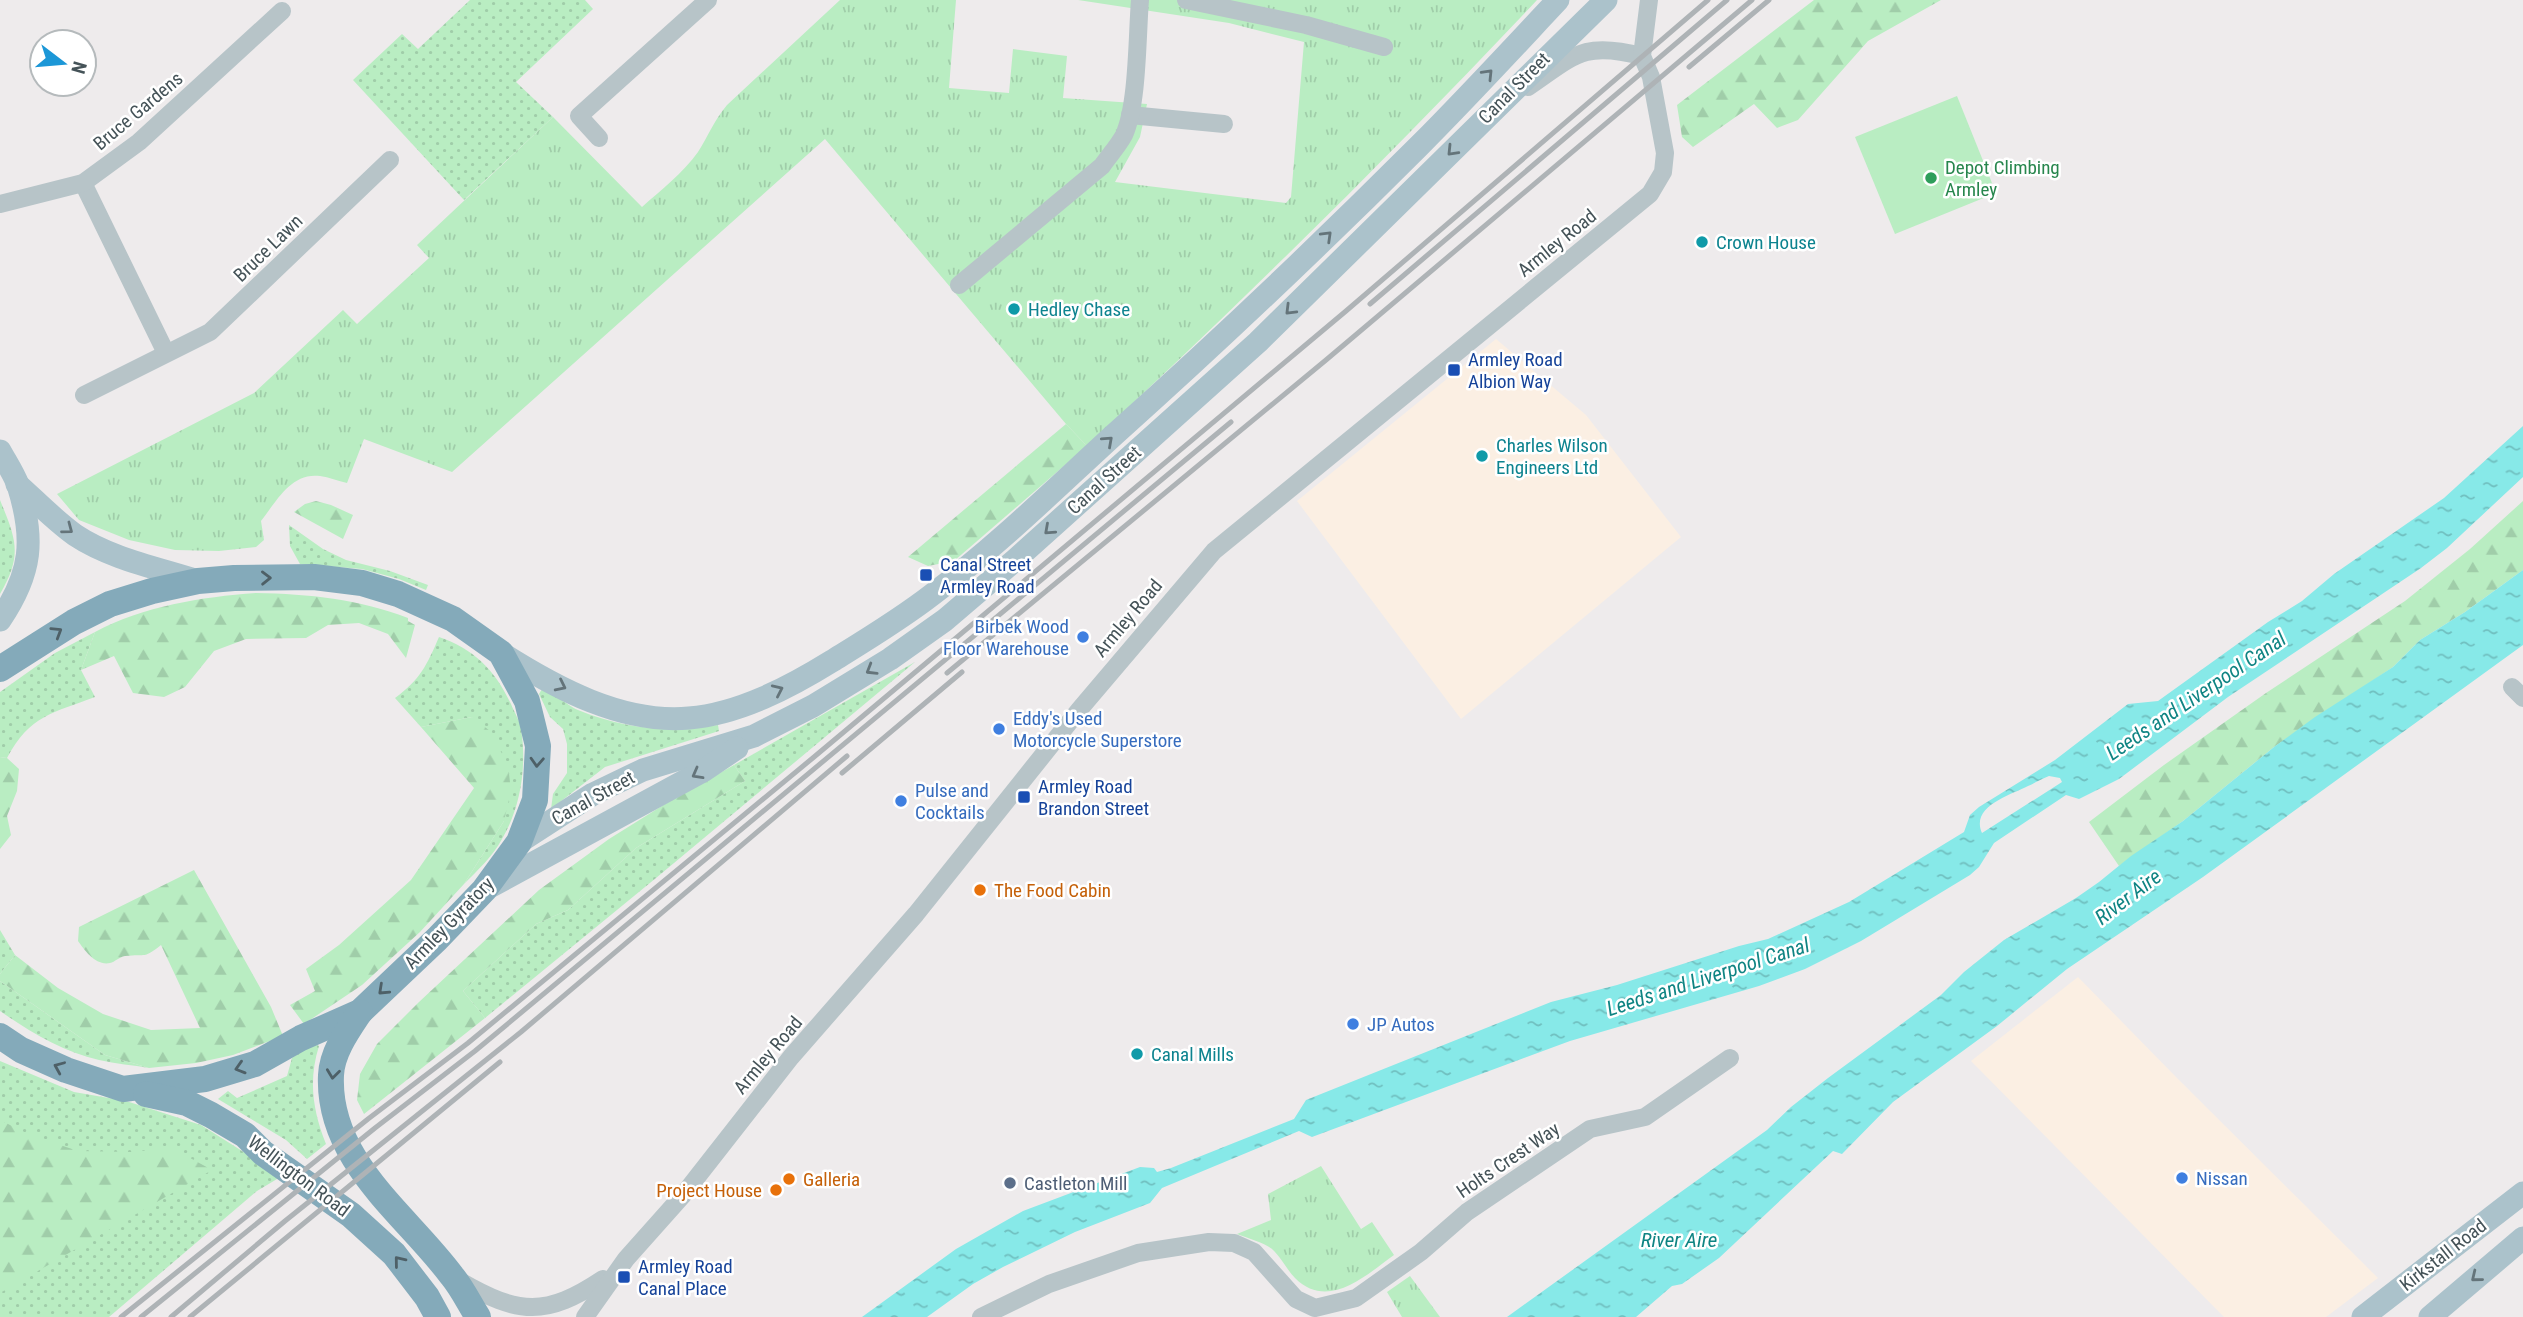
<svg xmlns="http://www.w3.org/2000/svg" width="2523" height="1317" font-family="'Roboto Condensed',sans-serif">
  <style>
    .commercial { fill: #fbefe3 }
    .grass { fill: url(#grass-dots) }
    .forest { fill: url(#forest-firs) }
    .park { fill: url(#park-tufts) }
    .pitch { fill: #b9edc2 }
    .water { fill: url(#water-ripples); fill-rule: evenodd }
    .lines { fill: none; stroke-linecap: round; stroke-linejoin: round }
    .minor { stroke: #b7c4c8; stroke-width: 18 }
    .major { stroke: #abc2cb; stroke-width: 23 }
    .highway { stroke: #84aaba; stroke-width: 26 }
    .rail { stroke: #aeb3b6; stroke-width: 5 }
    .oneway { stroke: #64747a }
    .oneway2 { stroke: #4e6067 }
    .leisure-dot { fill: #2e9e5b; stroke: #fff; stroke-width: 2.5 }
    .culture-dot { fill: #0f9aa8; stroke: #fff; stroke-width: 2.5 }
    .transit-dot { fill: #1a4fb4; stroke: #fff; stroke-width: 2.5 }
    .shop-dot { fill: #3f7fe0; stroke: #fff; stroke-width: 2.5 }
    .food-dot { fill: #e8710a; stroke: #fff; stroke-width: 2.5 }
    .service-dot { fill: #5c6f8a; stroke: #fff; stroke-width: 2.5 }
    .labels { text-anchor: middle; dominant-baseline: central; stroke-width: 5; stroke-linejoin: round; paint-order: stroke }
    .street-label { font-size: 19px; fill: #455358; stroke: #fff }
    .leisure-label { font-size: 19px; fill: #27864d; stroke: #fff; text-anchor: start }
    .culture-label { font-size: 19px; fill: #0d838f; stroke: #fff; text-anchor: start }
    .transit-label { font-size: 19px; fill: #164399; stroke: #fff; text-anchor: start }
    .shop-label { font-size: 19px; fill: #366cbe; stroke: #fff; text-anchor: start }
    .food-label { font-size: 19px; fill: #c56008; stroke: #fff; text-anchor: start }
    .service-label { font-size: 19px; fill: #4e5e75; stroke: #fff; text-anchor: start }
    .water-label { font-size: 21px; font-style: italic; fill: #0f8483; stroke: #fff }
  </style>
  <defs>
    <pattern id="grass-dots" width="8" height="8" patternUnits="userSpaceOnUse" patternTransform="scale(1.75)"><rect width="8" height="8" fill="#b9edc2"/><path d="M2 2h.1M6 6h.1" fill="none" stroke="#a0cda9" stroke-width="1.8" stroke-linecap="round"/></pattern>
    <pattern id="forest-firs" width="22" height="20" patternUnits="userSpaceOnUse" patternTransform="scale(1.75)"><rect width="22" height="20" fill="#b9edc2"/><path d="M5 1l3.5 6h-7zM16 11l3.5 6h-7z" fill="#a0cda9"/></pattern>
    <pattern id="park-tufts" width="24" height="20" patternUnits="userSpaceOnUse" patternTransform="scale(1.75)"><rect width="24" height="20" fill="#b9edc2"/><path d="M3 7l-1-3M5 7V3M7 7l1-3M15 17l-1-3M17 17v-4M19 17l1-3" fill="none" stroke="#a0cda9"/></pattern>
    <pattern id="water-ripples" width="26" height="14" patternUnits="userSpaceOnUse" patternTransform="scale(1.75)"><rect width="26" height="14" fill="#87e9e8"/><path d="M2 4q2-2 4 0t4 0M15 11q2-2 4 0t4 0" fill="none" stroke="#70bfbf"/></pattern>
  </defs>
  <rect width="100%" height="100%" fill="#eeebec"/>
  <g class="commercial">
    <polygon points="1496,339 1586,415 1681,537 1461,719 1297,501"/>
    <polygon points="2078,977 2176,1077 2378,1278 2326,1317 2224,1317 1971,1061"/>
  </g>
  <g class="grass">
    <polygon points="470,0 585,0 593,9 516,82 553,117 464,200 353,80 402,34 418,49"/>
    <path d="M0 500C16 539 23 555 0 594 0 562 0 531 0 500Z"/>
    <polygon points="289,525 323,549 346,560 390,571 428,585 426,590 399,579 362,569 300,564 290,546"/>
    <path d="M95 632 81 670 95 697C53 713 30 715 7 758L0 757V692L55 653Z"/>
    <path d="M439 637C474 649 495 670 511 704 514 712 520 721 521 729 527 765 521 807 502 839 493 856 478 870 464 884L504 821 472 717 421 727 395 698C420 680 427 665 439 637Z"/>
    <polygon points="915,662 656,878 485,1018 463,991 536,924 568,910 636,848 745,781 734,765"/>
    <path d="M542 689C552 690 566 705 578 710 628 730 666 732 718 725L719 731 605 767 551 809 553 794 567 773V744L563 729 550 717 539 694Z"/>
    <polygon points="0,930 15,955 0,974"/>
    <path d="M0 981 105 1055 149 1068C133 1065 116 1064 99 1060 64 1052 30 1032 0 1011Z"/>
    <path d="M314 1043 319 1046C308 1081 313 1111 326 1144L307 1159 286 1140 218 1099 228 1091 237 1098 287 1076 292 1058Z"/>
    <polygon points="0,1061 74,1092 126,1101 201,1125 282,1176 257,1191 109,1317 0,1317"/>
  </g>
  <g class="forest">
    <polygon points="1814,0 1941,0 1868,41 1798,120 1777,128 1754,104 1693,147 1682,137 1677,105"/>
    <polygon points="1066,424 1087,446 954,561 928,566 908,557"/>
    <polygon points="316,501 331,505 353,515 343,539 294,512 305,504"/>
    <polygon points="2523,501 2523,570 2465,612 2420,640 2393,667 2274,747 2183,821 2119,866 2089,822 2164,765 2266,693 2405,601 2470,549"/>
    <path d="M256 593C310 594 358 599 408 618V621L415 625 406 658 388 634 359 623 328 625 306 638 246 639 214 651 185 687 164 697 133 693 114 656 81 670 95 632C144 606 201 597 256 593Z"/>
    <polygon points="472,717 490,731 508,765 511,791 504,821 464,884 420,932 362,985 304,1024 290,1005 315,991 306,969 339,945 411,880 474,788 421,727"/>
    <polygon points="0,757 7,758 19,769 17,791 7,816 11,835 0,849"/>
    <polygon points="734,765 745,781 636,848 568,910 536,924 463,991 485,1018 364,1114 357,1100 360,1074 377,1044 419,1002 539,890 609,839 665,804"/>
    <path d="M194 870 271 1007 283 1036 233 1055 196 1063 149 1068 105 1055 0 981V974L15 955 58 988 103 1014 151 1030 200 1028 161 945C142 960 147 953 125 956 119 957 115 962 110 963 96 966 85 951 78 941L79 927Z"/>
    <polygon points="0,1120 30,1135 78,1151 131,1152 172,1148 212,1170 0,1293"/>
  </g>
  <g class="park">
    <path d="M840 0H956L949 88 1009 93 1013 49 1067 56 1063 98 1147 104 1140 137 1115 182 1286 203 1291 197 1304 42 1229 23 1078 0H1537C1392 154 1242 302 1087 446L1066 424 825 139 452 472 364 439 347 483C338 481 329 477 320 476 291 472 276 502 261 521L264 540 256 547 219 551 175 550 129 540 79 520 57 494 254 393 343 310 357 324 429 258 417 245 553 117 642 207C661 190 683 173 698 152 708 136 715 119 727 105Z"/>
    <path d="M1321 1166 1361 1229 1372 1222 1394 1255C1365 1276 1328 1311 1295 1278 1287 1270 1281 1257 1272 1249 1263 1242 1247 1238 1237 1234L1271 1220 1268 1194Z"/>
    <polygon points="1410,1276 1440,1317 1402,1317 1387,1292"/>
  </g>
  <polygon class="pitch" points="1957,96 1996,193 1895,234 1855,137"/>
  <g class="water">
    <path d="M2523 426V477L2447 548 2421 568 2228 697 2119 779 2079 799 2066 795 1994 843 1979 867 1970 875 1861 941 1805 969 1759 986 1570 1041 1312 1137 1299 1131 1162 1188 1150 1203 1075 1232 1003 1267 973 1284 927 1317H862L956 1249 1023 1211 1140 1167 1154 1168 1157 1172 1171 1168 1294 1119 1306 1100 1551 1002 1617 985 1739 946 1768 939 1849 902 1964 832 1970 815 1979 807 2055 760 2128 704 2158 701 2268 622 2302 601 2334 574 2444 498ZM2049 776 2060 778 2062 782 1982 833C1970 806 2011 795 2028 786 2035 783 2041 779 2049 776Z"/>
    <polygon points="2523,570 2523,645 2203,877 2067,969 1997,1026 1893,1102 1842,1154 1833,1151 1719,1258 1682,1284 1672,1286 1636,1317 1507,1317 1767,1130 1791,1107 1828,1078 1941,995 1964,972 2004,940 2076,898 2099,882 2131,856 2183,821 2274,747 2315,717 2393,667 2420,640 2465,612"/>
  </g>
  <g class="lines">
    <g class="minor">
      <polyline points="1186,0 1306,25 1384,47"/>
      <path d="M1528 87C1575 55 1583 41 1642 56"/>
      <polyline points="1130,115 1224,124"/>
      <polyline points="599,138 579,116 708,0"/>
      <polyline points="83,183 166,353"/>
      <polyline points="0,204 83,183 139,142 282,11"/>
      <path d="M959 285 1102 166C1109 156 1118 146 1124 135 1138 104 1137 36 1140 0"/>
      <polyline points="84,395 210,332 390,160"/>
      <polyline points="2512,687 2523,698"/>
      <path d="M460 1281C519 1315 546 1317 603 1279"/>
      <polyline points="585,1317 626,1259 683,1195 791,1057 916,914 1079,710 1214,551 1650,194 1663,172 1665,153 1651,77 1642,56 1649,0"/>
      <polyline points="981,1317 1049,1284 1138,1253 1209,1242 1234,1243 1254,1252 1296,1299 1315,1308 1356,1298 1421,1252 1467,1212 1590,1129 1645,1117 1730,1058"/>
    </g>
    <g class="major">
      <path d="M0 451C6 462 14 474 18 485 35 539 32 573 0 620"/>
      <path d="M17 484C36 501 54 520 75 535 111 559 158 568 198 581"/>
      <path d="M501 653C556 688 622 724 689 718 739 714 790 687 832 661 866 640 901 619 933 594 997 546 1056 488 1115 434 1219 341 1320 245 1419 146 1466 99 1512 49 1558 0"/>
      <polyline points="519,842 593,794 643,770 754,736 813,706 890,659 945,620 1014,561 1258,342 1606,0"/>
      <polyline points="484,890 703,771 737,748"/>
      <polyline points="2363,1317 2523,1193"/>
      <polyline points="2430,1317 2523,1238"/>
    </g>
    <g class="highway">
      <polyline points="0,669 74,622 110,604 152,591 198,581 234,578 314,577 362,583 398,594 453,619 501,653 527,701 538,746 535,800 519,842 484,890 437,939 360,1012 301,1038 255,1064 205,1079 123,1089 66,1070 21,1050 0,1036"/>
      <path d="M360 1012C348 1030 332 1052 331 1075 327 1161 406 1214 452 1276 462 1288 469 1303 478 1317"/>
      <polyline points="146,1094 187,1103 211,1115 245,1135 263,1153 351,1215 394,1254 427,1297 438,1317"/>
    </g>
    <g class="rail">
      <polyline points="1689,67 1769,0"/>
      <polyline points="1370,304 1727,0"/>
      <polyline points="947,673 1326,360 1752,0"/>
      <polyline points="842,773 962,672"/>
      <polyline points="121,1317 368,1119 468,1043 814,757 1346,311 1708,0"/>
      <polyline points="141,1317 375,1128 475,1051 1231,422"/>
      <polyline points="171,1317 285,1221 521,1032 847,756"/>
      <polyline points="190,1317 500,1062"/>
    </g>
  </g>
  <defs><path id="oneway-chevron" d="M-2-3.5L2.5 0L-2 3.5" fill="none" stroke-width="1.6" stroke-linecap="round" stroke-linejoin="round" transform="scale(1.75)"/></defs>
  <g class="oneway">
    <use href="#oneway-chevron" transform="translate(1488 74) rotate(-46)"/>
    <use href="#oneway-chevron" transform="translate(1452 151) rotate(134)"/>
    <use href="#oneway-chevron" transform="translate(1327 236) rotate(-44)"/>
    <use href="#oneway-chevron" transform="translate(1290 310) rotate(135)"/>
    <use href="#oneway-chevron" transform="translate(1108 441) rotate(-42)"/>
    <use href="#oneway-chevron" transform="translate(68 529) rotate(37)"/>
    <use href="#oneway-chevron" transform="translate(1049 530) rotate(138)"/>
    <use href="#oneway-chevron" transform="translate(871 670) rotate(149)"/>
    <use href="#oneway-chevron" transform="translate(561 686) rotate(26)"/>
    <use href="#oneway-chevron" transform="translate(778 690) rotate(-25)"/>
    <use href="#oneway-chevron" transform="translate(697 774) rotate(151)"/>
    <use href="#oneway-chevron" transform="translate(2476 1277) rotate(141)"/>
  </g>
  <g class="oneway2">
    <use href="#oneway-chevron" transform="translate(266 578) rotate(-1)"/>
    <use href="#oneway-chevron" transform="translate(57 632) rotate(-32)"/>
    <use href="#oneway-chevron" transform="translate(537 762) rotate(93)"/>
    <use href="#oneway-chevron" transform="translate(383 990) rotate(137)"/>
    <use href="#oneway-chevron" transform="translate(59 1067) rotate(-157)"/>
    <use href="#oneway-chevron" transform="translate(240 1068) rotate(163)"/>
    <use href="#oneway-chevron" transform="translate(333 1074) rotate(97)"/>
    <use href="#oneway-chevron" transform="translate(399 1261) rotate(-129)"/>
  </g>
  <circle class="leisure-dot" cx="1931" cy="178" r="7"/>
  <g class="culture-dot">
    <circle cx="1702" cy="242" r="7"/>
    <circle cx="1014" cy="309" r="7"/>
    <circle cx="1482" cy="456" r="7"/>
    <circle cx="1137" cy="1054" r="7"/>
  </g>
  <g class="transit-dot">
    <rect x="1447" y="363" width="14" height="14" rx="3.5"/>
    <rect x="919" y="568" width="14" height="14" rx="3.5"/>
    <rect x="1017" y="790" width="14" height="14" rx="3.5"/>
    <rect x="617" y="1270" width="14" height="14" rx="3.5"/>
  </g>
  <g class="shop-dot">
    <circle cx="1083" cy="637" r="7"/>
    <circle cx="999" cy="729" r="7"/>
    <circle cx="901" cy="801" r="7"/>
    <circle cx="1353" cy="1024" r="7"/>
    <circle cx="2182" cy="1178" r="7"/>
  </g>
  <g class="food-dot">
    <circle cx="980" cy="890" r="7"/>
    <circle cx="789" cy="1179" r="7"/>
    <circle cx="776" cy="1190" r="7"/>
  </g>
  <circle class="service-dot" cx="1010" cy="1183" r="7"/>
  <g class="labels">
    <g class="street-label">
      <text transform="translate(1514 88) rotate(-45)">Canal Street</text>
      <text transform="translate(138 111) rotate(-40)">Bruce Gardens</text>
      <text transform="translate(1557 243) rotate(-39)">Armley Road</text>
      <text transform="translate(268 248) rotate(-44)">Bruce Lawn</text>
      <text transform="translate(1104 480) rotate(-42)">Canal Street</text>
      <text transform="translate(1128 618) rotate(-50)">Armley Road</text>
      <text transform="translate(593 798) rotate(-29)">Canal Street</text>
      <text transform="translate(449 923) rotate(-46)">Armley Gyratory</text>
      <text transform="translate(768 1055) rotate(-50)">Armley Road</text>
      <text transform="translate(1508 1160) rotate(-34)">Holts Crest Way</text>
      <text transform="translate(299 1176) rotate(37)">Wellington Road</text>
      <text transform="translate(2443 1255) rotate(-38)">Kirkstall Road</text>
    </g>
    <g class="leisure-label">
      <text x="1945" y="167">Depot Climbing<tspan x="1945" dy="22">Armley</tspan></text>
    </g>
    <g class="culture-label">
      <text x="1716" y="242">Crown House</text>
      <text x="1028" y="309">Hedley Chase</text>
      <text x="1496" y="445">Charles Wilson<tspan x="1496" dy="22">Engineers Ltd</tspan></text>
      <text x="1151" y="1054">Canal Mills</text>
    </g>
    <g class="transit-label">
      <text x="1468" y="359">Armley Road<tspan x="1468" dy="22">Albion Way</tspan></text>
      <text x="940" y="564">Canal Street<tspan x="940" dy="22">Armley Road</tspan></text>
      <text x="1038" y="786">Armley Road<tspan x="1038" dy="22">Brandon Street</tspan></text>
      <text x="638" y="1266">Armley Road<tspan x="638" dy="22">Canal Place</tspan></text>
    </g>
    <g class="shop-label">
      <text x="1069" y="626" text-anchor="end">Birbek Wood<tspan x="1069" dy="22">Floor Warehouse</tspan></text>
      <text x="1013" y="718">Eddy's Used<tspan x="1013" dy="22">Motorcycle Superstore</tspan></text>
      <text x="915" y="790">Pulse and<tspan x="915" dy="22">Cocktails</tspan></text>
      <text x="1367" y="1024">JP Autos</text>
      <text x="2196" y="1178">Nissan</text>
    </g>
    <g class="food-label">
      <text x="994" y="890">The Food Cabin</text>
      <text x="803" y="1179">Galleria</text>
      <text x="762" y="1190" text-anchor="end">Project House</text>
    </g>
    <g class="service-label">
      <text x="1024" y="1183">Castleton Mill</text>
    </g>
    <g class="water-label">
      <text transform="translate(2196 696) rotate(-34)">Leeds and Liverpool Canal</text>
      <text transform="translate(2128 897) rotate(-37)">River Aire</text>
      <text transform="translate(1708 977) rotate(-18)">Leeds and Liverpool Canal</text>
      <text x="1679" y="1240">River Aire</text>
    </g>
  </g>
  <g transform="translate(63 63) rotate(106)"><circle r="33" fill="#ffffff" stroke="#b5babc" stroke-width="2"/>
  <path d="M0-5L12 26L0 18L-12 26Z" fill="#1c97d7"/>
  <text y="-10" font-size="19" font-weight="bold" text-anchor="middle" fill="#455358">N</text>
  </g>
</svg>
